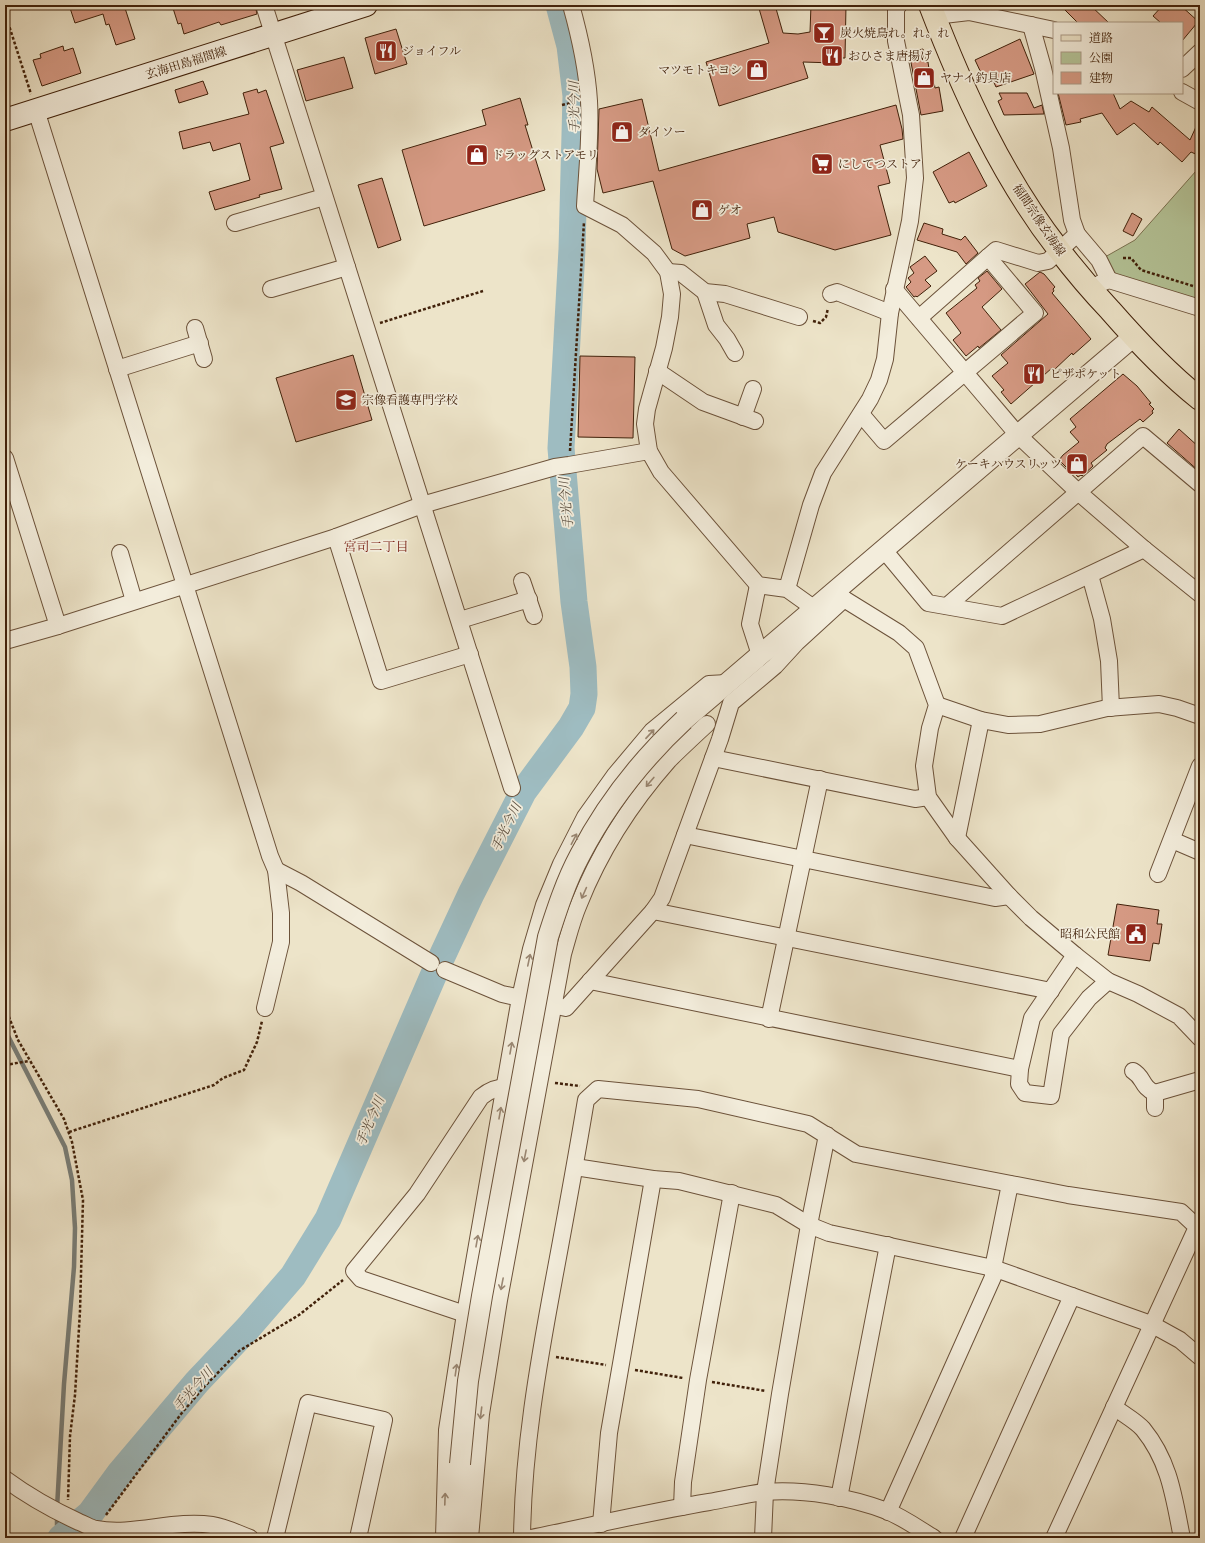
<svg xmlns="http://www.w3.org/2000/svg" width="1205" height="1543" font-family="'IM FELL French Canon','Noto Serif JP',serif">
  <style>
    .green { fill: #b5c599; stroke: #7b7352 }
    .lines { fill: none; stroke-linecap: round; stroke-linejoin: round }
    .stream { stroke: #797e78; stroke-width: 4.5 }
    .river { stroke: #9ebcc1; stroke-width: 27 }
    .building { fill: #d69a84; stroke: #41210a }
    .minor-casing { stroke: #6c523a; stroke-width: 18 }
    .tertiary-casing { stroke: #6c523a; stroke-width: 22 }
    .secondary-casing { stroke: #41210a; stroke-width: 24 }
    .primary-casing { stroke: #41210a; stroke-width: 24 }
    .path { stroke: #41210a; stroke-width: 2.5; stroke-dasharray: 3 2; stroke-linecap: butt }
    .minor { stroke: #f3eddc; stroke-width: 16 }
    .tertiary { stroke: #f3eddc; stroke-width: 20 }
    .secondary { stroke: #f3eddc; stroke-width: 22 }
    .primary { stroke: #ede4c9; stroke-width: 22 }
    .tertiary-bridge-casing { stroke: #6c523a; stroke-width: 22; stroke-linecap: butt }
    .tertiary-bridge { stroke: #f3eddc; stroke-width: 20 }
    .oneway { stroke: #9a8773 }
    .labels { text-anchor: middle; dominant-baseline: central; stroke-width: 3.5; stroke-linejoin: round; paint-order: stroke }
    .poi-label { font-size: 12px; fill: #41210a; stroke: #f3eddc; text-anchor: start }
    .street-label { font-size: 12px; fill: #41210a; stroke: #f3eddc }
    .water-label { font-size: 13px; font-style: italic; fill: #5d5041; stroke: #f3eddc }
    .neighbourhood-label { font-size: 13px; fill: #7a1f14; stroke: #f3eddc }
  </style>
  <rect width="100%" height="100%" fill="#ede4c9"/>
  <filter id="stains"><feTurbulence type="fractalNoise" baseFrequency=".005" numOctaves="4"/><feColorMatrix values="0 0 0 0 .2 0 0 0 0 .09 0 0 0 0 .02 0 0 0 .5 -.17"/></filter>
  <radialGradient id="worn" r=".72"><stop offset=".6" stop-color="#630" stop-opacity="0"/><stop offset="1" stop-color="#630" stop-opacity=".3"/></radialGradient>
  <polygon class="green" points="1200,170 1200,300 1114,275 1105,257 1135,240 1196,171"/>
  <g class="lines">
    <g class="stream">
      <polyline points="5,1030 65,1147 72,1180 75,1228 74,1267 64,1384 57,1508"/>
      <polyline points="57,1515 57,1525 60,1538"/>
    </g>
    <polyline class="river" points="61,1538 90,1514 120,1473 197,1382 248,1328 293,1276 328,1219 437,967 471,894 523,792 571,727 582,708 584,694 583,667 574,602 561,448 572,249 576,96 570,46 559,5"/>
  </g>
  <g class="building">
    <polygon points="69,5 124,5 135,39 116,45 109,24 106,25 103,14 75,23"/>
    <polygon points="172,5 255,5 257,14 221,25 219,22 184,34 181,23 178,24"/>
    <polygon points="758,5 775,5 783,33 798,34 810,32 811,5 846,5 845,58 835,58 835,63 803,62 808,78 719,106 706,62 769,43"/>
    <polygon points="1060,5 1090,5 1109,23 1078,23"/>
    <polygon points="1163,5 1180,5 1200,23 1197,23 1182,41 1182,23 1161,23 1153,16"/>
    <polygon points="396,29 407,64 375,74 365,38"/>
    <polygon points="1020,39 1034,74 996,87 990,74 983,77 975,60"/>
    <polygon points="63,46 64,51 73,48 81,73 42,86 33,60 41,58 40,54"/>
    <polygon points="923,49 926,62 928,62 929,69 932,69 935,88 939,87 943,111 921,115 909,52"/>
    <polygon points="344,57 353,88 306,101 297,70"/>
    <polygon points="203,81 208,94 179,103 175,90"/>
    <polygon points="257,89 258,93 266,90 284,143 270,147 282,189 259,195 260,197 215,210 209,192 250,180 240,143 213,151 210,142 183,149 179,132 249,114 243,93"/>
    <polygon points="999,93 1027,93 1034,108 1042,105 1044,114 1004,115 998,101 1002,99"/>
    <polygon points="1058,93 1113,93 1120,109 1131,101 1149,112 1152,107 1190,140 1200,118 1200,156 1191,152 1182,162 1160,142 1158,145 1134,123 1117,135 1102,113 1080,119 1081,122 1066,125"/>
    <polygon points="520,98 528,125 525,125 545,190 424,226 402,150 486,125 482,110"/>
    <polygon points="642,99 659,171 896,105 902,129 903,139 880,145 890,183 878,186 891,235 835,250 778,232 774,217 747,224 750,238 685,256 672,249 653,181 603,193 597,169 599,109"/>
    <polygon points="969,152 987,186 955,203 954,201 949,203 933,172"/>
    <polygon points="382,178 401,240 378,248 358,185"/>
    <polygon points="1132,213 1142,219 1133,236 1123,231"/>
    <polygon points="924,223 943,229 942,234 961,240 965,236 978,253 966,264 957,252 917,240"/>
    <polygon points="925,256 937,271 925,280 931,286 917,297 916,296 914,297 906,287 911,282 908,278 914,273 910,267"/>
    <polygon points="987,271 1002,289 982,307 1001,330 979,348 978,346 966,356 953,340 961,333 946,313 977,288 975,285 980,281 978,278"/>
    <polygon points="1040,272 1044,274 1055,287 1053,289 1054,291 1052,293 1091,339 1073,355 1072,353 1054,370 1052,368 1011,404 1001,392 1004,390 992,376 1008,363 1001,355 1048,314 1025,284"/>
    <polygon points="353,355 372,420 296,442 276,378"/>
    <polygon points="580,356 635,357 633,438 578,437"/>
    <polygon points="1123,374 1137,386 1151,403 1149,404 1154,409 1152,411 1153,413 1143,422 1140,419 1107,444 1105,448 1107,450 1091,463 1093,466 1082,476 1081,475 1078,477 1071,469 1069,470 1059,460 1063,455 1079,442 1070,432 1076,427 1070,419"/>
    <polygon points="1179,429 1200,448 1200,472 1167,443"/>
    <polygon points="1117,904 1159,910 1157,924 1162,924 1159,944 1153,943 1150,961 1108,955"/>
  </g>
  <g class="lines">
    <g class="minor-casing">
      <g id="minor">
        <polyline points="264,5 512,788"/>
        <path d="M571 5C580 37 587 69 589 101 591 136 587 171 585 206L622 225 654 253 668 272 672 294 670 317 664 348 647 409 645 424 649 451 661 472 758 585 787 589 815 609"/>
        <polyline points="935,16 969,12 1054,30"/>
        <polyline points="1031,25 1043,68 1061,148 1072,220 1077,234 1099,260 1109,280"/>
        <polyline points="1182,69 1200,52"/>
        <polyline points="1182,92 1200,102"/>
        <polyline points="36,110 270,856 276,870 281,913 281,942 265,1008"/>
        <polyline points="235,223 324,197"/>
        <polyline points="988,257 996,250 1038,263 1048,261 1077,234"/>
        <polyline points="668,272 681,273 705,292 725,294 799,317"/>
        <polyline points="1099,284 1109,280 1200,308"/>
        <polyline points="271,289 347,267"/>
        <polyline points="894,289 1018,435 1078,492 1144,549 1200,594"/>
        <polyline points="705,292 716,325 727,339 735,353"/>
        <polyline points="831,294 837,292 890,313"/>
        <polyline points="195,328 204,359"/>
        <polyline points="117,369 200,343"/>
        <polyline points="657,371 703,402 755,421"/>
        <polyline points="861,414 884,441 1035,313 988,257 919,318"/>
        <polyline points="743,417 753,389"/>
        <polyline points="5,458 58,626"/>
        <polyline points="336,537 381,681 470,654"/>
        <polyline points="884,550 928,603 1002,616 1144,549"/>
        <polyline points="120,553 134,601"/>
        <polyline points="1090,575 1102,619 1109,661 1111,708"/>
        <polyline points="522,581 534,616"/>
        <polyline points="758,585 750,624 760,655"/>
        <polyline points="787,589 811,505 823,473 870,399 879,380 885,359 890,313 910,221 915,178 911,115 896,41 896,8 899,5"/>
        <polyline points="837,592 844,599 899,633 916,648 937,705 930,728 924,766 928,797 957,838 1009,896 1031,918 1075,955 1108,981 1138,994 1179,1016 1200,1038"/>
        <polyline points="947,606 1143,436 1200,484"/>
        <polyline points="460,620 529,599"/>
        <polyline points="5,641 58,626 336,537 422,505 555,467 569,465 649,451"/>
        <polyline points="937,705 981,720 1008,725 1040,724 1107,708 1159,704 1177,708 1200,716"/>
        <polyline points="713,758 915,799 928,797"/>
        <polyline points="685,835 995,898 1009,896"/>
        <polyline points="957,838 981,720"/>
        <polyline points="1172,840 1200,852"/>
        <polyline points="276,870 301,883 431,963"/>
        <polyline points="1158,874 1200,766"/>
        <polyline points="653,911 1051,991"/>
        <polyline points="1075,955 1032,1018 1020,1069 1019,1084 1025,1093 1051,1096 1061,1034 1089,998 1108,981"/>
        <polyline points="445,970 502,994 566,1008 653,911 662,898 720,739 731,703 775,666 797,642 844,599"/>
        <polyline points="590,981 1020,1069"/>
        <polyline points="769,1019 820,779"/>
        <path d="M1133 1071C1144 1077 1141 1087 1155 1093"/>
        <polyline points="1155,1108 1155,1093 1200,1080"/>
        <polyline points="575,1167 653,1179 679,1181 776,1205 809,1225 829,1233 993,1268 1151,1324 1180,1340 1200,1357"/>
        <path d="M465 1314 361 1279 354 1271 417 1194 481 1097C491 1089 500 1086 513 1087"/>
        <path d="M1114 1407C1123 1414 1136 1421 1143 1429 1170 1462 1174 1498 1182 1538"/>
        <path d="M5 1479C28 1496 53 1510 79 1522 85 1524 90 1528 96 1529 134 1536 174 1519 212 1525 225 1527 237 1533 250 1538"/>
        <polyline points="839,1498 888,1245"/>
        <polyline points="682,1507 683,1482 698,1380 732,1193"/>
        <polyline points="888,1512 993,1277 993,1268 1010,1184"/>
        <polyline points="601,1524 609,1433 653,1179"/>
        <polyline points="275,1538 308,1403 384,1420 358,1538"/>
        <polyline points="444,1538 447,1430 465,1314 520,998 531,949 544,905 561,864 585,817 615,775 652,731 709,684 727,683"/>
        <path d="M470 1538 481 1414 499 1300 563 954C568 937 572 920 579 904 600 851 631 803 669 760 681 748 694 736 707 724"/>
        <path d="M522 1538C523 1451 538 1365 554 1279 565 1220 576 1160 586 1100L598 1089 698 1099 808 1124 856 1154 1068 1195 1181 1212 1197 1227 1054 1538"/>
        <path d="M531 1538C590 1526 649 1512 709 1502 727 1499 746 1494 765 1492 805 1489 850 1497 887 1511 904 1518 919 1529 934 1538"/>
        <polyline points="763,1538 765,1492 780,1394 809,1225 827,1135"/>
        <polyline points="963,1538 1072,1296"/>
      </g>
    </g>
    <g class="tertiary-casing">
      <g id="tertiary">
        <polyline points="684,720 1133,337"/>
        <polyline points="456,1538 457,1501 460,1464"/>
      </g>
    </g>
    <g class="secondary-casing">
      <polyline id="secondary" points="5,120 366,5"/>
    </g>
    <g class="primary-casing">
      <path id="primary" d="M930 5C963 91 1002 177 1059 250 1075 271 1092 291 1110 310 1138 342 1167 373 1200 399"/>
    </g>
    <g class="path">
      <polyline points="5,13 31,94"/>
      <polyline points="562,105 575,102"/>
      <polyline points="1123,258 1131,258 1141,270 1193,286 1200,286"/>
      <polyline points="813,321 820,323 826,317 828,308"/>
      <polyline points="380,323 483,291"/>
      <polyline points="570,451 584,222"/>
      <polyline points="5,1007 18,1040 64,1119 72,1142 83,1200 80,1311 75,1395 70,1436 68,1500"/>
      <polyline points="5,1065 29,1061"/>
      <polyline points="555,1083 580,1086"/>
      <polyline points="69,1132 214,1085 223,1078 244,1070 257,1042 262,1021"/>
      <polyline points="556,1357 606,1365"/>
      <polyline points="635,1370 683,1378"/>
      <polyline points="712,1382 766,1391"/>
      <polyline points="106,1515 181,1414 204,1387 239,1351 299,1315 343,1280"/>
    </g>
    <use href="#minor" class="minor"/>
    <use href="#tertiary" class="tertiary"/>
    <use href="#secondary" class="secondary"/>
    <use href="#primary" class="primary"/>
    <g class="tertiary-bridge-casing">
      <path id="tertiary-bridge" d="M460 1464 468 1381 482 1296 548 937C557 909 566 881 580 855 607 803 641 760 684 720"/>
    </g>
    <use href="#tertiary-bridge" class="tertiary-bridge"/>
  </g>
  <defs><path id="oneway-shaft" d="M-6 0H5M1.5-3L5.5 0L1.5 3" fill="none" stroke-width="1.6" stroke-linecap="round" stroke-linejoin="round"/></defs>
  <g class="oneway">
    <use href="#oneway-shaft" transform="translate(650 734) rotate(-47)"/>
    <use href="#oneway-shaft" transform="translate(650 782) rotate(130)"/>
    <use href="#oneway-shaft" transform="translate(574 839) rotate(-63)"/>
    <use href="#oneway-shaft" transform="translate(584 893) rotate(114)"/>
    <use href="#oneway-shaft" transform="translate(529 960) rotate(-78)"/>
    <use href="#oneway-shaft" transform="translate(511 1048) rotate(-80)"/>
    <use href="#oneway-shaft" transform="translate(500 1113) rotate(-80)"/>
    <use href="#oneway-shaft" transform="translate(525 1156) rotate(101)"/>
    <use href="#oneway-shaft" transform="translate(477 1241) rotate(-80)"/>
    <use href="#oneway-shaft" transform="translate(502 1284) rotate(101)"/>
    <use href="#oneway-shaft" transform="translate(456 1370) rotate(-82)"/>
    <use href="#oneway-shaft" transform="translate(481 1413) rotate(97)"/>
    <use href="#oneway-shaft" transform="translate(445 1499) rotate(-88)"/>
  </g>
  <defs>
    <g id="bar-square" transform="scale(1.15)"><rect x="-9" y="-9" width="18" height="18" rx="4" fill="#8f2418" stroke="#f3eddc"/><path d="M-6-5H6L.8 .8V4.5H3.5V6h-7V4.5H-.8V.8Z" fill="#fff"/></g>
    <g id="restaurant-square" transform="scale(1.15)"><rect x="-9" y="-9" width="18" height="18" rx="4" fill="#8f2418" stroke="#f3eddc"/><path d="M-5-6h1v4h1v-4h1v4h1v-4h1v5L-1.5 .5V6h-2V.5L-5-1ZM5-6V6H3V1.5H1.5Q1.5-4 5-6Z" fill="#fff"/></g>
    <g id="shop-square" transform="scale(1.15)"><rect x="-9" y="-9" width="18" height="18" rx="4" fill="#8f2418" stroke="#f3eddc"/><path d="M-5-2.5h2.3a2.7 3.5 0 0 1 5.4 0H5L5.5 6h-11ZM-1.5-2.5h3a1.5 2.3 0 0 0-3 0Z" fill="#fff"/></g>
    <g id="supermarket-square" transform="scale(1.15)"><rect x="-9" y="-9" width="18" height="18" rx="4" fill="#8f2418" stroke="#f3eddc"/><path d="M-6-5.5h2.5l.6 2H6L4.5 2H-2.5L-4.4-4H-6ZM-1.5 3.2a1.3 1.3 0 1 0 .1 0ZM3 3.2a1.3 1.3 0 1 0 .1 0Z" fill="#fff"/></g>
    <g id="university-square" transform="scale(1.15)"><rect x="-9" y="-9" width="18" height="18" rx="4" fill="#8f2418" stroke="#f3eddc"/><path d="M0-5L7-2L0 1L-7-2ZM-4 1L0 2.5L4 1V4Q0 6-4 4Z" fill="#fff"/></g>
    <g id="civic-square" transform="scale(1.15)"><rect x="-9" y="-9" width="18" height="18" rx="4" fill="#8f2418" stroke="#f3eddc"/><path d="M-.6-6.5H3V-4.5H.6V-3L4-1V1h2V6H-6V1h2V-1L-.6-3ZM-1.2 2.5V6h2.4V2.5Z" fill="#fff"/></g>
  </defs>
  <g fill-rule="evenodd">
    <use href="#bar-square" x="824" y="33"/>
    <use href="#restaurant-square" x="386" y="51"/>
    <use href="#restaurant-square" x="832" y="56"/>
    <use href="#shop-square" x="757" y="70"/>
    <use href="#shop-square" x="924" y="78"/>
    <use href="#shop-square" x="622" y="132"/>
    <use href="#shop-square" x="477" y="155"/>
    <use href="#supermarket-square" x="822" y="164"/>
    <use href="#shop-square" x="702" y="210"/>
    <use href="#restaurant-square" x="1034" y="374"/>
    <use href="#university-square" x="346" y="400"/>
    <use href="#shop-square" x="1077" y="464"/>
    <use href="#civic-square" x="1136" y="934"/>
  </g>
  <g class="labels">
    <g class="poi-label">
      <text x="840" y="33">炭火焼鳥れ。れ。れ</text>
      <text x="402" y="51">ジョイフル</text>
      <text x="848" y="56">おひさま唐揚げ</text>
      <text x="742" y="70" text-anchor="end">マツモトキヨシ</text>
      <text x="940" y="78">ヤナイ釣具店</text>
      <text x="638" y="132">ダイソー</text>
      <text x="492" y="155">ドラッグストアモリ</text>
      <text x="838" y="164">にしてつストア</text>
      <text x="718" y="210">ゲオ</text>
      <text x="1050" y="374">ピザポケット</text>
      <text x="362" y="400">宗像看護専門学校</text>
      <text x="1062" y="464" text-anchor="end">ケーキハウスリッツ</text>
      <text x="1120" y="934" text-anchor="end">昭和公民館</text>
    </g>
    <g class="street-label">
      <text transform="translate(186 63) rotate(-17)">玄海田島福間線</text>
      <text transform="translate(1039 220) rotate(56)">福間宗像玄海線</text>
    </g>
    <g class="water-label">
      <text transform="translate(574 107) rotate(-91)">手光今川</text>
      <text transform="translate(566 503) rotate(-95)">手光今川</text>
      <text transform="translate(506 827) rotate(-64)">手光今川</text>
      <text transform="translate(370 1121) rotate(-67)">手光今川</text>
      <text transform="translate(193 1389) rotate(-49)">手光今川</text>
    </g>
    <g class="neighbourhood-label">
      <text x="376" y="546">宮司二丁目</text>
    </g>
  </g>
  <rect width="1205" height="1543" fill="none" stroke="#ede4c9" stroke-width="20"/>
  <rect x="6" y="6" width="1193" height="1531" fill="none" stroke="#41210a" stroke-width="2"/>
  <rect x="10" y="10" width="1185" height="1523" fill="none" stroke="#41210a"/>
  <rect x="1053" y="22" width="130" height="72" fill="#f3eddc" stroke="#ac9b88"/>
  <rect x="1061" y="35" width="20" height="6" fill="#ede4c9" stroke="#ac9b88"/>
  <text x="1089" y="42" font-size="12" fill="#41210a">道路</text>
  <rect x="1061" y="52" width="20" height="12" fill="#b5c599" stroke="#ac9b88"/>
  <text x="1089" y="62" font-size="12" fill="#41210a">公園</text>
  <rect x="1061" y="72" width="20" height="12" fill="#d69a84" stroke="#ac9b88"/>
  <text x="1089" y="82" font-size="12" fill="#41210a">建物</text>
  <rect width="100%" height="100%" filter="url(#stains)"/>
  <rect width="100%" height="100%" fill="url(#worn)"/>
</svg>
